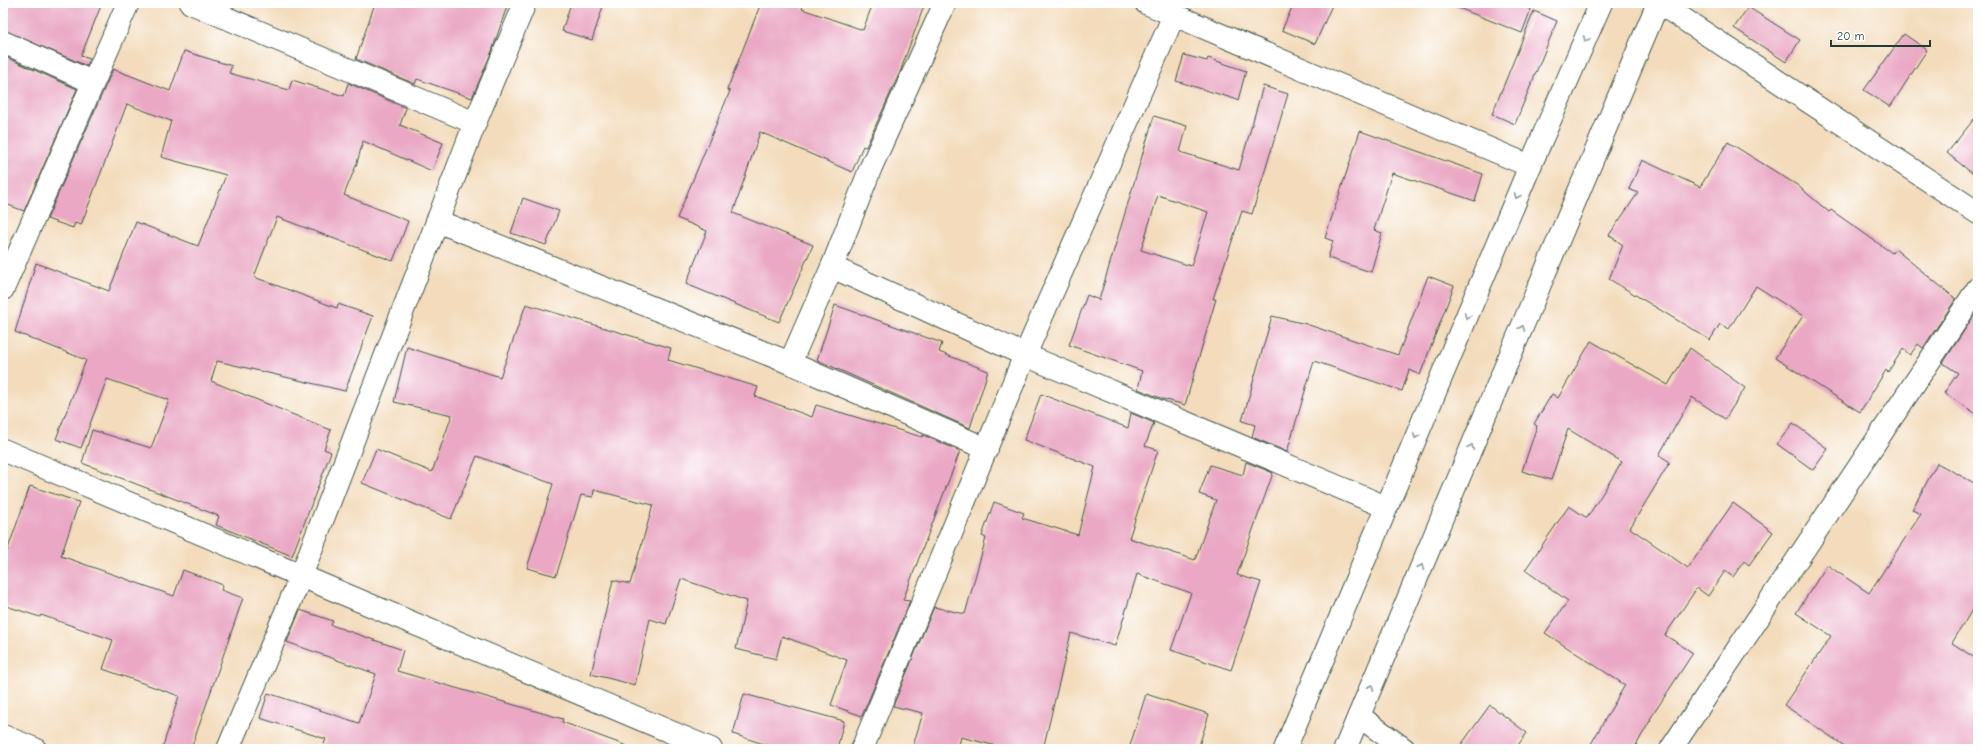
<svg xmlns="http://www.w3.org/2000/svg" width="1981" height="752" font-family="'Comic Neue',sans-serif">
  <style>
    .building { fill: #eaa8c4; fill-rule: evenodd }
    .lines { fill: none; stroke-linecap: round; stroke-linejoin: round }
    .minor-casing { stroke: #3f5548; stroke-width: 24 }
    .tertiary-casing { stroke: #3f5548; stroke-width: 24 }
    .minor { stroke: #fff; stroke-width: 22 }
    .tertiary { stroke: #fff; stroke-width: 22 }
    .oneway { stroke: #8f9e9a }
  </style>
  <rect width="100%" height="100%" fill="#fff"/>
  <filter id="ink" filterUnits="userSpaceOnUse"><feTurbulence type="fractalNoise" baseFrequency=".025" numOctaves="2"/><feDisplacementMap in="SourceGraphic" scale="8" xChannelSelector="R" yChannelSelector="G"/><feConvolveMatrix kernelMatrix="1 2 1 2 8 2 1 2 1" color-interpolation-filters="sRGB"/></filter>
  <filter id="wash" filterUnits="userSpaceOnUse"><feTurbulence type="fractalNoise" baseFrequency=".012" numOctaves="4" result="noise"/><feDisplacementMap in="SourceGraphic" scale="16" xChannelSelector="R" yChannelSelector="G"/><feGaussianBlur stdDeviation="0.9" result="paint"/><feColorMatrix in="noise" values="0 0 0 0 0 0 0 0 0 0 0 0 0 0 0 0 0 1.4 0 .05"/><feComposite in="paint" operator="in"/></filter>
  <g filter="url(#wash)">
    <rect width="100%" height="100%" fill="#f3dbbb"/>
    <g id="blocks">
      <g class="building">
        <polygon points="3,3 102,3 81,56 90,59 87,66 3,30"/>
        <polygon points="375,3 508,3 492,51 472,98 417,79 415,84 356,59"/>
        <polygon points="571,3 604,3 592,40 562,31"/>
        <polygon points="761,3 804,3 802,9 863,30 873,3 925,3 900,72 866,147 863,146 852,172 760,132 733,213 813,245 779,322 686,284 707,231 677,218 730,91 727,90"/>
        <polygon points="1294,3 1333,3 1315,44 1282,30"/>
        <polygon points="1451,3 1515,3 1531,9 1522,33 1451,5"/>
        <polygon points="1748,7 1800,40 1786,62 1734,28"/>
        <polygon points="1534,11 1557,21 1515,124 1492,114"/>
        <polygon points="1904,34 1927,50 1890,107 1864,90"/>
        <polygon points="184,51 232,66 229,73 289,90 292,80 344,96 348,83 406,108 400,125 443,143 432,171 363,141 357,163 344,195 408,221 393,261 277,217 254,277 337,308 338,304 373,316 345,391 217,361 211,381 331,430 324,449 331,452 292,556 216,525 219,516 82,463 92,430 151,448 169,400 107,379 81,448 56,439 86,360 15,332 36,263 109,291 136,222 198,246 226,175 161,157 171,121 127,104 81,225 75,223 73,228 47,219 113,69 170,91"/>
        <polygon points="1184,55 1207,61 1208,58 1246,71 1238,100 1176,81"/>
        <polygon points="3,56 77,89 24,211 3,203"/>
        <path d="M1263 86 1288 94 1252 214 1242 211 1213 299H1216L1185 405 1163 399 1138 389 1142 371 1069 345 1087 295 1099 300 1154 116 1187 126 1180 152 1239 170ZM1158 195 1208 212 1191 266 1141 250Z"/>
        <polygon points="1978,114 1978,178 1947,153"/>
        <polygon points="1360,131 1483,174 1475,201 1392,173 1374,230 1382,233 1371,272 1328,258 1333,241 1325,238"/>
        <polygon points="1728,142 1797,185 1829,212 1831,210 1892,253 1895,249 1956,299 1923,348 1918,344 1910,355 1903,349 1888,372 1886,370 1860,412 1775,358 1803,316 1756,286 1729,329 1720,324 1710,340 1609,279 1623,245 1609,235 1638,193 1629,189 1642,160 1700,187"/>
        <polygon points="523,198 559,211 546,245 511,233"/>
        <polygon points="1428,276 1454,286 1420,375 1409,370 1402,391 1314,361 1287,452 1252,437 1255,425 1242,421 1272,316 1306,324 1398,355"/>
        <polygon points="526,304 671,348 668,360 758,387 755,396 812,417 816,405 922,437 923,435 960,451 903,600 910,601 862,716 831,705 847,660 782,636 776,659 736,649 747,601 681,579 666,624 650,619 635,685 591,674 613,580 630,584 653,505 594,490 593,497 581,495 556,576 527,568 553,484 477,456 451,519 362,483 376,449 432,472 452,415 394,402 407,347 500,377"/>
        <polygon points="835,305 942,343 939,352 988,371 970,428 817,360"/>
        <polygon points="1975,314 1978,317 1978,415 1944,393 1958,373 1943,363"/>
        <polygon points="1591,341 1668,385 1690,348 1745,388 1725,419 1692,397 1659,455 1670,462 1630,528 1688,568 1733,503 1773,532 1749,565 1744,561 1733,577 1725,571 1708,596 1697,588 1665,635 1693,653 1650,719 1651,719 1634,749 1588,749 1625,685 1545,633 1568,601 1525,570 1569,506 1587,518 1622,462 1568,429 1551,480 1522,471 1537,426 1534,424 1552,394 1558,398"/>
        <polygon points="1041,394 1128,428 1131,413 1154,423 1145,446 1158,450 1129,538 1195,560 1216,500 1199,494 1210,465 1243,475 1246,462 1273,473 1237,575 1261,582 1231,670 1171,650 1191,593 1137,574 1115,646 1071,633 1043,749 1008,749 961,737 958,749 912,749 923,713 893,706 934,607 965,614 986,538 982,536 994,502 1024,513 1022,518 1078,535 1095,467 1024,440"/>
        <polygon points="1793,423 1828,449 1813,470 1777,444"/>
        <polygon points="1937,463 1978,485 1978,600 1952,643 1978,660 1978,749 1849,749 1784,705 1831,636 1796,613 1827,565 1869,593 1921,514 1912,510"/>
        <polygon points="30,486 79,502 61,556 174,596 183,570 223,585 221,590 243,598 191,749 162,749 179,696 103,669 113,640 41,615 40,617 3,605 3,563"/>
        <polygon points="300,610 333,621 331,625 403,650 397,671 563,719 562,722 627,746 627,749 322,749 326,739 260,718 268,693 359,723 376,674 287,642"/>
        <polygon points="744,694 844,721 837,749 779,749 733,734"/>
        <polygon points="1146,694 1209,714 1198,749 1129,749"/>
        <polygon points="1490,705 1527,733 1515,749 1458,749"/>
      </g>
    </g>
  </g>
  <g filter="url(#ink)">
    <use href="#blocks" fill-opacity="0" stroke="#3f5548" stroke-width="1"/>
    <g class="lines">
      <g class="minor-casing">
        <g id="minor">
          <polyline points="191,3 475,123"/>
          <polyline points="1659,3 1978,213"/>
          <polyline points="3,42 92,82"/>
          <polyline points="437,221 790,363 987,449"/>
          <polyline points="832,267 1025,355 1386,507"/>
          <polyline points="3,289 128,3"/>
          <polyline points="790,363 832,267 871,167 945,3"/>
          <polyline points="3,450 711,749"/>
          <polyline points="1359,716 1404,749"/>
          <polyline points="3,736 35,749"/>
          <polyline points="228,749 301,576 475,123 525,3"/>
          <polyline points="862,749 1025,355 1174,15"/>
          <polyline points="1671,749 1978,288"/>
        </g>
      </g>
      <g class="tertiary-casing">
        <g id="tertiary">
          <polyline points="1146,3 1530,166"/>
          <polyline points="1285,749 1530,166 1601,3"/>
          <polyline points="1345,749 1658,3"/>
        </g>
      </g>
      <use href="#minor" class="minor"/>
      <use href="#tertiary" class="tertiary"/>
    </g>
    <defs><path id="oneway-chevron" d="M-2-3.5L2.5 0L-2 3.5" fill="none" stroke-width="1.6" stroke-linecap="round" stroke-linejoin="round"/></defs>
    <g class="oneway">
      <use href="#oneway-chevron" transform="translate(1586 39) rotate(114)"/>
      <use href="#oneway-chevron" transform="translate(1517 196) rotate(113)"/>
      <use href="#oneway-chevron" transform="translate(1467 316) rotate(113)"/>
      <use href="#oneway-chevron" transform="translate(1522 328) rotate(-67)"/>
      <use href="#oneway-chevron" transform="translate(1416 436) rotate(113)"/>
      <use href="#oneway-chevron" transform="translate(1471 447) rotate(-67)"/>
      <use href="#oneway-chevron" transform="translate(1421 567) rotate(-67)"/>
      <use href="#oneway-chevron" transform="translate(1371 687) rotate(-67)"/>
    </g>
  </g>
  <rect width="1981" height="752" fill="none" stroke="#fff" stroke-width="16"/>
  <path d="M1831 40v6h99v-6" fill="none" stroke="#1f3d34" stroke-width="2"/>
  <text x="1837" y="40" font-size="12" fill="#1f3d34" stroke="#ffffff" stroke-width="3" paint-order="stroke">20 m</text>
</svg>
